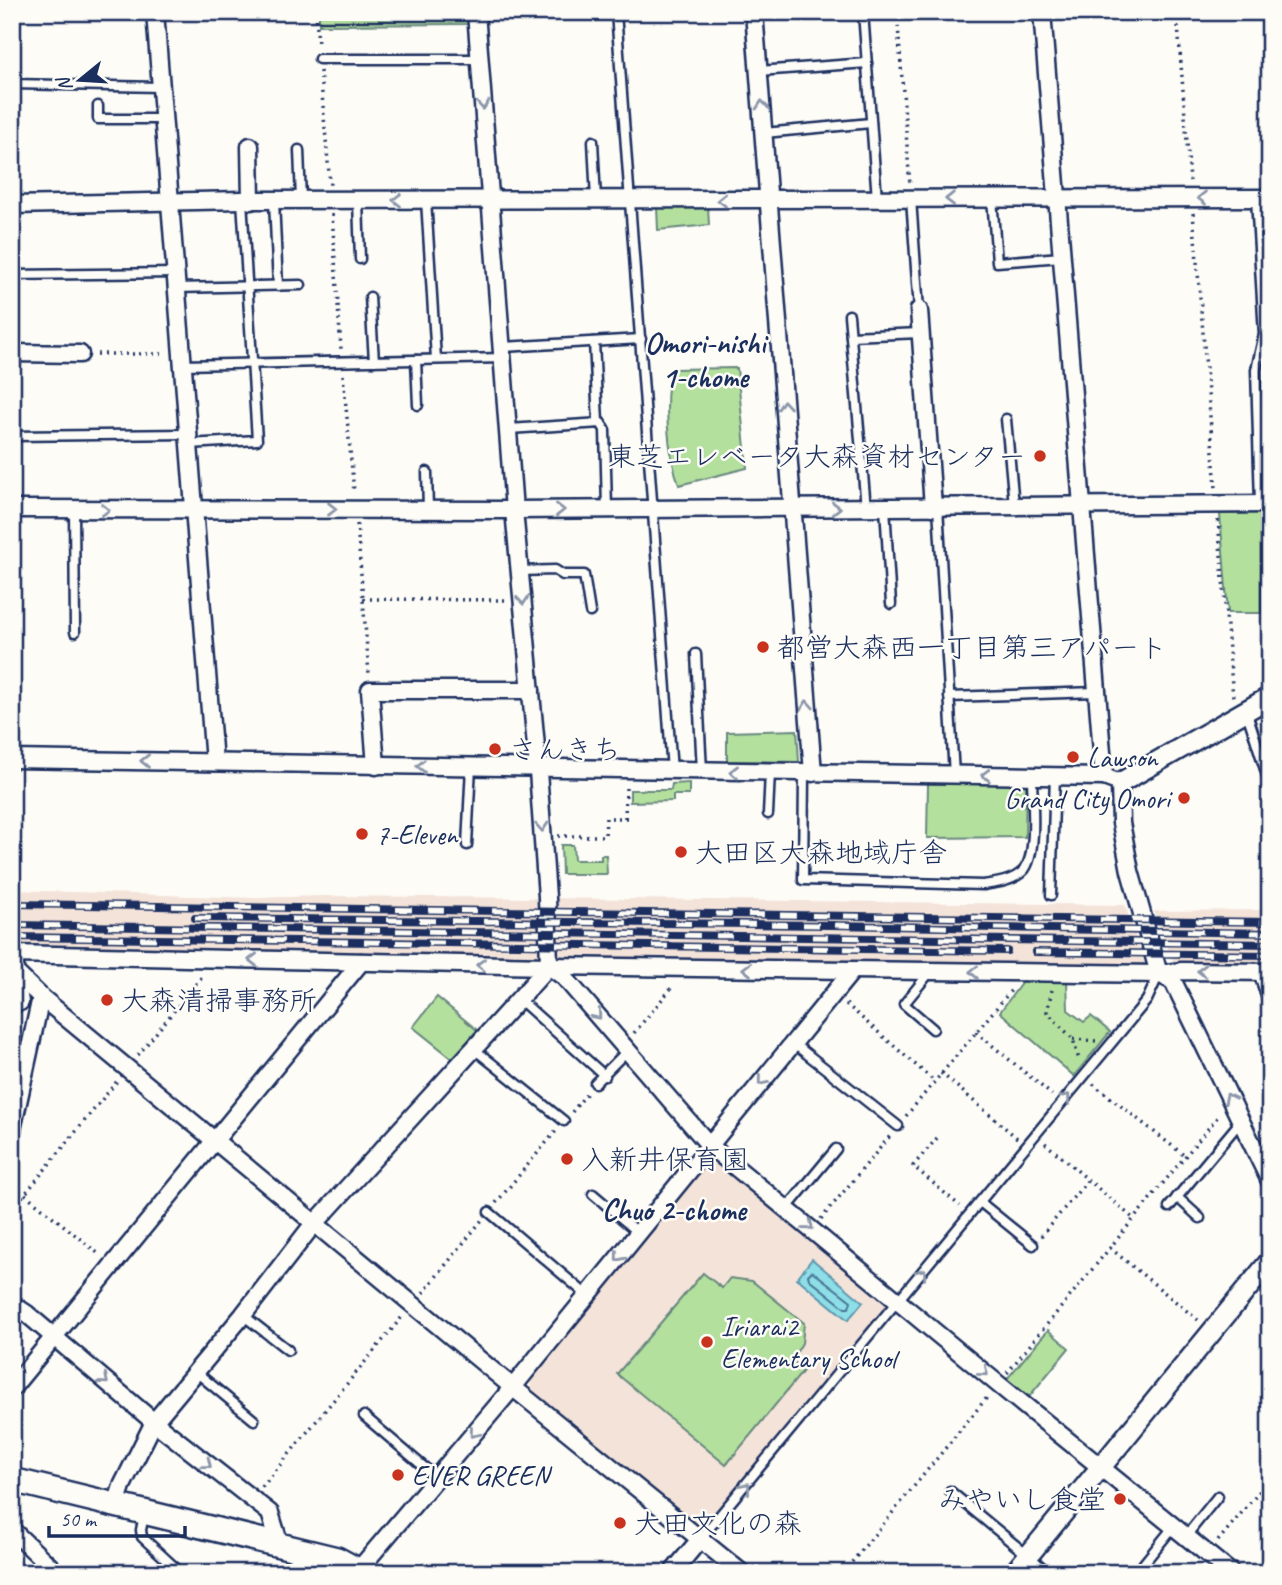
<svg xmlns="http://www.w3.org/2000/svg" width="1282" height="1585" font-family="Caveat,'Klee One',sans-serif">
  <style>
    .built { fill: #f4e3d9 }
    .green { fill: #b4e09e; stroke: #68887e; stroke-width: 2 }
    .water { fill: #8ddee6; stroke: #5f98b0; stroke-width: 2 }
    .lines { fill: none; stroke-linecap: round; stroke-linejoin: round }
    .shore { stroke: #497594; stroke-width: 2 }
    .service-casing { stroke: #1b2f5e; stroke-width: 13 }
    .minor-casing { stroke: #1b2f5e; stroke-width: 21 }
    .tertiary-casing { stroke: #1b2f5e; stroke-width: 24 }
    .secondary-casing { stroke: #1b2f5e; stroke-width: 28 }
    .path { stroke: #1b2f5e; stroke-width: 3.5; stroke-dasharray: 2 5; stroke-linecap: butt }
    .service { stroke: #fdfcf7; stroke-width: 8 }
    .minor { stroke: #fdfcf7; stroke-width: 16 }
    .tertiary { stroke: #fdfcf7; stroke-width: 19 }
    .secondary { stroke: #fdfcf7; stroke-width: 23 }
    .rail-casing { stroke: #1b2f5e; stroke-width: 8 }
    .rail { stroke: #fdfcf7; stroke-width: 5; stroke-dasharray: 16; stroke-linecap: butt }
    .oneway { stroke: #8c96aa }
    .poi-dot { fill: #c8321e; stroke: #fdfcf7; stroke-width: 2.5 }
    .labels { text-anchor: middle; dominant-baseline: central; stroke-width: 5; stroke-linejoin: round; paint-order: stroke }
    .poi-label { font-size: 28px; fill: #1b2f5e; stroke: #fdfcf7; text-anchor: start }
    .neighbourhood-label { font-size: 30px; font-weight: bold; fill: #1b2f5e; stroke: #fdfcf7 }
  </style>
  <rect width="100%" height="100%" fill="#fdfcf7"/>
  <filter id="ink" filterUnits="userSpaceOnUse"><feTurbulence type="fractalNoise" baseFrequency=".0143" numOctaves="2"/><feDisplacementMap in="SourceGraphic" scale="14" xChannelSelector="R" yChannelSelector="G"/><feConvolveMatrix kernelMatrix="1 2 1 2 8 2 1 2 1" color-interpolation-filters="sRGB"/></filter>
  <g filter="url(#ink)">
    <g class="built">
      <polygon points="12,890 254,898 322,896 539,898 1125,905 1146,967 12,950"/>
      <polygon points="1270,910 1270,967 1175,966 1154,911"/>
      <polygon points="713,1156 884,1297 886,1307 709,1524 698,1527 531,1392 530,1377 707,1157"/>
    </g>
    <g class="green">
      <polygon points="319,12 468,12 469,24 319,25"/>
      <polygon points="657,207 708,207 709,225 658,230"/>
      <path d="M737 368 747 468 679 485C668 453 663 402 671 369Z"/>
      <polygon points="1261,513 1261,613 1228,613 1220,514"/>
      <polygon points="797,730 799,762 727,761 727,732"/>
      <polygon points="689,783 689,795 673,795 673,801 630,802 630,790 671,790 672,784"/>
      <polygon points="928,783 1026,784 1025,837 927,838"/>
      <polygon points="561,845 573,845 574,860 601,860 601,855 606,855 607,874 562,874"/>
      <polygon points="1025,978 1067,979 1068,1010 1084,1022 1091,1016 1110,1032 1074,1076 1000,1012"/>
      <polygon points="437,997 477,1030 453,1059 413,1027"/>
      <polygon points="703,1273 722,1288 730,1278 752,1281 804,1323 802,1343 792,1360 803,1371 726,1465 617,1374"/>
      <polygon points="1048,1330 1069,1348 1028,1398 1006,1380"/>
    </g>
    <polygon class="water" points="812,1259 863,1302 848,1320 797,1278"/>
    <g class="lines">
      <polygon class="shore" points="812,1271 851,1301 849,1308 845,1308 809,1279 808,1275"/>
      <g class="service-casing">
        <g id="service">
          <polyline points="616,12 672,771"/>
          <polyline points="863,12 877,199"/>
          <polyline points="319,59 479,59"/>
          <polyline points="759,71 867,63"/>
          <polyline points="12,84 160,87"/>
          <polyline points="98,106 98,119 163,119"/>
          <polyline points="764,133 871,123"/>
          <polyline points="593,141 596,200"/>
          <polyline points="299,150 301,200"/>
          <polyline points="992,198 997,262 1061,257"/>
          <polyline points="1256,198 1264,334 1256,370 1260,504"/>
          <polyline points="911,199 919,310"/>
          <polyline points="358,200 360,259"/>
          <polyline points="426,200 436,359"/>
          <polyline points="274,201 278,286"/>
          <polyline points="12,275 176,273"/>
          <polyline points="177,288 301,285"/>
          <polyline points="370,297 374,361"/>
          <polyline points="849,315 866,508"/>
          <polyline points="851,336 920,333"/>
          <polyline points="594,342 598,422"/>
          <polyline points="503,347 641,339"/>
          <polyline points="416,360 418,405"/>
          <polyline points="183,365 504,358"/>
          <polyline points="1006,419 1014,505"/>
          <polyline points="509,429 601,423 605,430 607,509"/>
          <polyline points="12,436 188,434"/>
          <polyline points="189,444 257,440 242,200"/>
          <polyline points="427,472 428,510"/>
          <polyline points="885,507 891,604"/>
          <polyline points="938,507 954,775"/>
          <polyline points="74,509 75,632"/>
          <polyline points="520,571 555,570 563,575 584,575 590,612"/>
          <polyline points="696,654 702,771"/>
          <polyline points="949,697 1096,692"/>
          <polyline points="1247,713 1270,785"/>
          <path d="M804 773 803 880 983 885C997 883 1014 881 1024 870 1038 853 1032 798 1032 776"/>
          <polyline points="768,814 770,772"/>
          <polyline points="467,845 471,766"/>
          <polyline points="1051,895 1055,776"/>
          <polyline points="930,972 904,1004 933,1029"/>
          <polyline points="1258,972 1270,1008"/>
          <polyline points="519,999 605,1076"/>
          <polyline points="793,1043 898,1126"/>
          <polyline points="474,1049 564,1121"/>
          <polyline points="595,1083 628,1050"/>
          <polyline points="593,1194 639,1233"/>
          <polyline points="1177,1197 1200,1218"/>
          <polyline points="980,1202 1033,1245"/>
          <polyline points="1169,1207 1240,1122"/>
          <polyline points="787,1208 836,1149"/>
          <polyline points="489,1212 588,1296"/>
          <polyline points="243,1315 288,1350"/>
          <polyline points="196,1372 254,1420"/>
          <polyline points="364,1416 437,1478"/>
          <polyline points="950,1491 1049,1573"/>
          <polyline points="144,1515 141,1530 142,1537 181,1573"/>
          <polyline points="1186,1536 1218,1496"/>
          <polyline points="701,1538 1147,1000 1159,974"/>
          <polyline points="1136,1573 1174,1526"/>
        </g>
      </g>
      <g class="minor-casing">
        <g id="minor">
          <polyline points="155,12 214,762"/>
          <polyline points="754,12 813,773"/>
          <polyline points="1042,12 1104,777"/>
          <polyline points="250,146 251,201"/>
          <polyline points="12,205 242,200 1270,198"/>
          <polyline points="919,310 933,507"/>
          <polyline points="12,353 80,354"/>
          <polyline points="12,509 514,510 1270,504"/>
          <polyline points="12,759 1104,777 1120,783 1121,823 1130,871 1159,974 1173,981 1270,1181"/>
          <polyline points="376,766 370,690 531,690"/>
          <polyline points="12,954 549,966 1159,974 1182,971 1270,972"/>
          <polyline points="549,966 564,977 710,1146 998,1384 1231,1573"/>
          <polyline points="15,972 20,1002"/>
          <polyline points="41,997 521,1394 742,1573"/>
          <polyline points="12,1130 41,997 15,972 15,954"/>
          <polyline points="12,1304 27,1314 154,1422 270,1513 280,1545"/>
          <polyline points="12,1388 361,962"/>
          <polyline points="116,1505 122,1486 154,1422 243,1315 308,1231 549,966 547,897 537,757 514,510 476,12"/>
          <polyline points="12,1530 57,1573"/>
          <polyline points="356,1573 513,1387 852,971"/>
          <polyline points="672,1573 701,1538"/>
        </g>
      </g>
      <g class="tertiary-casing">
        <g id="tertiary">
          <polyline points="1120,783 1270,697"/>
          <polyline points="1014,1573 1270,1261"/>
        </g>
      </g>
      <g class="secondary-casing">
        <polyline id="secondary" points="12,1480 337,1559 363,1573"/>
      </g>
      <g class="path">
        <polyline points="316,12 318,46"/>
        <polyline points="897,12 910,185"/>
        <polyline points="1177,12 1190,181"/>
        <polyline points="320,71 330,185"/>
        <polyline points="1193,213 1216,488"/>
        <polyline points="332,214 341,349"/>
        <polyline points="97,354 166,354"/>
        <polyline points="343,375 354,492"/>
        <polyline points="1218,520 1233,697"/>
        <polyline points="357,524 369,674"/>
        <polyline points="363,599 507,600"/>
        <polyline points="625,818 626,788"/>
        <polyline points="558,836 605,836 606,818 629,818"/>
        <polyline points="1052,990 1047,1012 1073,1039 1079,1060"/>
        <polyline points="846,1004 934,1081"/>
        <polyline points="976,1032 1052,1095"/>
        <polyline points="634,1033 674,985"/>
        <polyline points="1073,1039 1096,1041"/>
        <polyline points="138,1055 204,974"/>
        <polyline points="941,1073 1017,1138"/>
        <polyline points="1093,1084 1185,1156"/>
        <polyline points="572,1112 587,1093"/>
        <polyline points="906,1116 1013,988"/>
        <polyline points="937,1138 913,1166 960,1206"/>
        <polyline points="1045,1143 1134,1219"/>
        <polyline points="25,1194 100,1255"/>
        <polyline points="496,1203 556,1131"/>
        <polyline points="12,1207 25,1194 118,1080"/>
        <polyline points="821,1219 890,1136"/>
        <polyline points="1041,1236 1088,1180"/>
        <polyline points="1110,1248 1198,1320"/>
        <polyline points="423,1293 482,1220"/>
        <polyline points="1007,1373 1220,1114"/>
        <polyline points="262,1487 402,1317"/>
        <polyline points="1218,1541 1270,1479"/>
        <polyline points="843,1573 989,1395"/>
      </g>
      <use href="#service" class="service"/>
      <use href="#minor" class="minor"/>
      <use href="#tertiary" class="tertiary"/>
      <use href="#secondary" class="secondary"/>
      <g class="rail-casing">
        <g id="rail">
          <polyline points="12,904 1270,922"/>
          <polyline points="195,918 830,925 1270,933"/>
          <polyline points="12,925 1270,944"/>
          <polyline points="12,937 1007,951"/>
          <polyline points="1035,952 1270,955"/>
        </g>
      </g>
      <use href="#rail" class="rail"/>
    </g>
    <defs><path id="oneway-chevron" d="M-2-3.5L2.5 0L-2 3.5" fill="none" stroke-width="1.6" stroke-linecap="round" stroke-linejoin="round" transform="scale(1.75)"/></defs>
    <g class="oneway">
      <use href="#oneway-chevron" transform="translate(483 105) rotate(85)"/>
      <use href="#oneway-chevron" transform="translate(762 105) rotate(-95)"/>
      <use href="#oneway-chevron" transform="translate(1202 198) rotate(180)"/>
      <use href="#oneway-chevron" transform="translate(950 199) rotate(179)"/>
      <use href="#oneway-chevron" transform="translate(397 200) rotate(-180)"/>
      <use href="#oneway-chevron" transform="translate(722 200) rotate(180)"/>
      <use href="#oneway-chevron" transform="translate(784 405) rotate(-95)"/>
      <use href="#oneway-chevron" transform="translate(836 508) rotate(-1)"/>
      <use href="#oneway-chevron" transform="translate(332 509)"/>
      <use href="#oneway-chevron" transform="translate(105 510)"/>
      <use href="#oneway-chevron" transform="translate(560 510)"/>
      <use href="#oneway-chevron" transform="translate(523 600) rotate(84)"/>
      <use href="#oneway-chevron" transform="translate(807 705) rotate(-94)"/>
      <use href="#oneway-chevron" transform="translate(145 761) rotate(-179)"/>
      <use href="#oneway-chevron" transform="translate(421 766) rotate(-180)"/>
      <use href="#oneway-chevron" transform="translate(734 772) rotate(-179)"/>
      <use href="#oneway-chevron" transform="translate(986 775) rotate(-179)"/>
      <use href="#oneway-chevron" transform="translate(542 827) rotate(86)"/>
      <use href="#oneway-chevron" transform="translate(253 960) rotate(-179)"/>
      <use href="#oneway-chevron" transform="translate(481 965) rotate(-179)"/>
      <use href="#oneway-chevron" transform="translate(747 969) rotate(-179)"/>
      <use href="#oneway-chevron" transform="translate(1202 971) rotate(-179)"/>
      <use href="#oneway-chevron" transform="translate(974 972) rotate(-179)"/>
      <use href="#oneway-chevron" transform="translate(597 1015) rotate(49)"/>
      <use href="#oneway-chevron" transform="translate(762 1081) rotate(129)"/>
      <use href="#oneway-chevron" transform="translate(1066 1098) rotate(-51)"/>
      <use href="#oneway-chevron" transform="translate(1229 1098) rotate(-116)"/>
      <use href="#oneway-chevron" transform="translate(809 1226) rotate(39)"/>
      <use href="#oneway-chevron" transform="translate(619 1257) rotate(129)"/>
      <use href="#oneway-chevron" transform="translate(922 1273) rotate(-51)"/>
      <use href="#oneway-chevron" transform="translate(984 1372) rotate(40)"/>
      <use href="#oneway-chevron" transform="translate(104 1380) rotate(40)"/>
      <use href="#oneway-chevron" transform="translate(474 1433) rotate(130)"/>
      <use href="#oneway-chevron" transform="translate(207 1464) rotate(38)"/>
      <use href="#oneway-chevron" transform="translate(746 1487) rotate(-50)"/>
    </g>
  </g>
  <g class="poi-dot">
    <circle cx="1040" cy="456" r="7"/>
    <circle cx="763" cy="647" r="7"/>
    <circle cx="495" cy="749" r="7"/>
    <circle cx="1073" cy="757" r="7"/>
    <circle cx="1184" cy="798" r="7"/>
    <circle cx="362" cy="834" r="7"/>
    <circle cx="681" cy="852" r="7"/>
    <circle cx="107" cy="1000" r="7"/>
    <circle cx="567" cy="1159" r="7"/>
    <circle cx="707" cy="1342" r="7"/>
    <circle cx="398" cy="1475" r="7"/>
    <circle cx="1120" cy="1499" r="7"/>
    <circle cx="620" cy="1523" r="7"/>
  </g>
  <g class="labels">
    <g class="poi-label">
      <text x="1026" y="456" text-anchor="end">東芝エレベータ大森資材センター</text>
      <text x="777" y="647">都営大森西一丁目第三アパート</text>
      <text x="509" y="749">さんきち</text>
      <text x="1087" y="757">Lawson</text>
      <text x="1170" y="798" text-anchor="end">Grand City Omori</text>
      <text x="376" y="834">7-Eleven</text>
      <text x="695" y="852">大田区大森地域庁舎</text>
      <text x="121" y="1000">大森清掃事務所</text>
      <text x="581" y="1159">入新井保育園</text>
      <text x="721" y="1326">Iriarai2<tspan x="721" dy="32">Elementary School</tspan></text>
      <text x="412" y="1475">EVER GREEN</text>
      <text x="1106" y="1499" text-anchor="end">みやいし食堂</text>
      <text x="634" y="1523">大田文化の森</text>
    </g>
    <g class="neighbourhood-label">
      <text x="705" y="343">Omori-nishi<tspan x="705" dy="34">1-chome</tspan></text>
      <text x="674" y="1210">Chuo 2-chome</text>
    </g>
  </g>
  <rect width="1282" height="1585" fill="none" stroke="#fdfcf7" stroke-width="42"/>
  <rect x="21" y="21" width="1240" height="1543" fill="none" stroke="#1b2f5e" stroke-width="2.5" filter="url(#ink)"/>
  <g transform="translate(80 80) rotate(252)" stroke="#fdfcf7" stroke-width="5" paint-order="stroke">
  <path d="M0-5L12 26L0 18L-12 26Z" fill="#1b2f5e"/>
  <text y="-10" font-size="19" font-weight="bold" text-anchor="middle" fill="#1b2f5e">N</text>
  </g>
  <path d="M49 1526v10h136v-10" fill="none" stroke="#1b2f5e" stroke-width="3.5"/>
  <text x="60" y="1526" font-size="21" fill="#1b2f5e" stroke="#fdfcf7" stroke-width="5" paint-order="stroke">50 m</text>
</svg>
